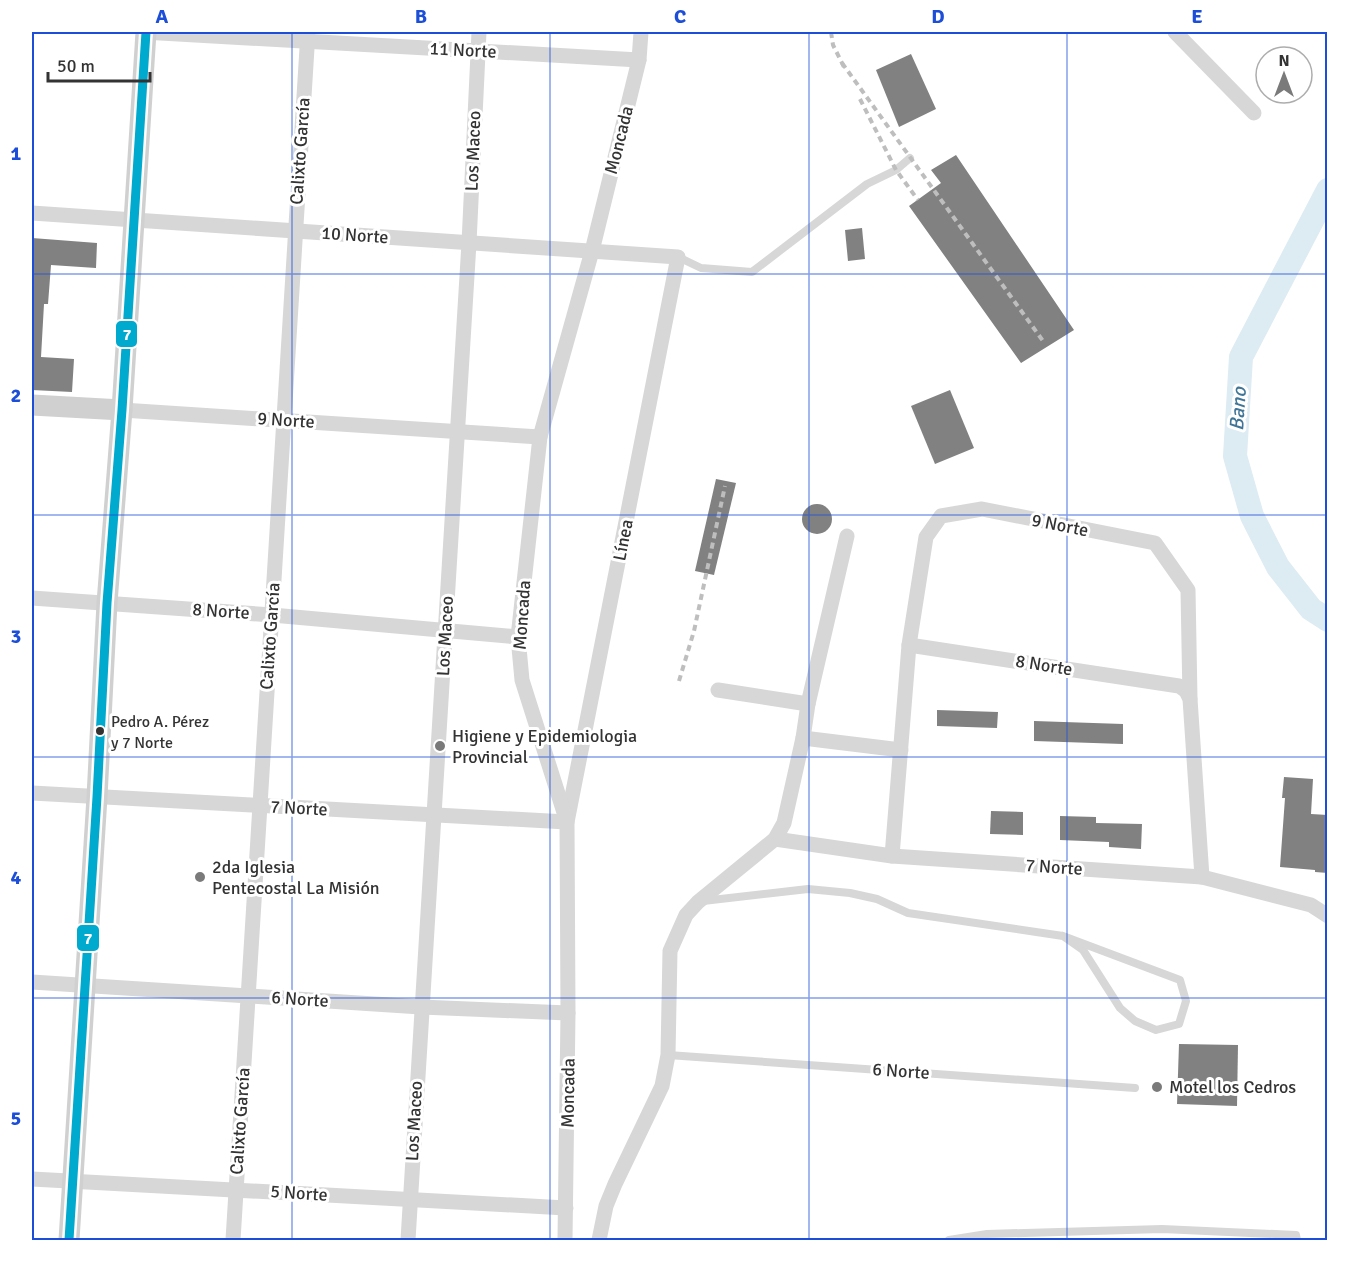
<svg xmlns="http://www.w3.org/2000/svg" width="1359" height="1272" font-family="Signika,sans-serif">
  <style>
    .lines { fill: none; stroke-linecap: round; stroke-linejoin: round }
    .river { stroke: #ddebf3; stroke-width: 24 }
    .building { fill: #818181 }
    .lane { stroke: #d7d7d7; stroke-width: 8 }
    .street { stroke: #d7d7d7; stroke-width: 15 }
    .secondary { stroke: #d0d0d0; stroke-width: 21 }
    .rail { stroke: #bebebe; stroke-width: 4; stroke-dasharray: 6 4.5; stroke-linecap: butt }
    .bus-1-casing { stroke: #fff; stroke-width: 14 }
    .bus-1 { stroke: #00a9ce; stroke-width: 9 }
    .grid { fill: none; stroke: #1d4ed8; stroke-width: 1.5; stroke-opacity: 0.55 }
    .bus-dot { fill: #333; stroke: #fff; stroke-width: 2 }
    .poi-dot { fill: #7a7a7a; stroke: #fff; stroke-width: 2 }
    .labels { text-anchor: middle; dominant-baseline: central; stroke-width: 6; stroke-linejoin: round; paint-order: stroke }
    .bus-label { font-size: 16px; fill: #333; stroke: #fff; text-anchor: start }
    .street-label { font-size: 18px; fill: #333; stroke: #fff }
    .poi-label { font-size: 18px; fill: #333; stroke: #fff; text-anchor: start }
    .water-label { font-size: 20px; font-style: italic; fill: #3f7597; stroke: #fff }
    .line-badge { stroke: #fff; stroke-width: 2 }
    .badge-label { font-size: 16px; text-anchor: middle; font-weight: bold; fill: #fff }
    .neatline { fill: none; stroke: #1d4ed8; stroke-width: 2 }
    .grid-label { font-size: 20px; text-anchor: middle; font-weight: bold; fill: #1d4ed8 }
  </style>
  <rect width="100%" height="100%" fill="#fff"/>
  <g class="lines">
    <polyline class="river" points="1328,190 1241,357 1235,456 1252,516 1278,567 1311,609 1328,620"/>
  </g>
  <g class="building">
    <polygon points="911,54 936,109 899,127 876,70"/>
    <polygon points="956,155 1074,330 1021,363 909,206 941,183 931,170"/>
    <polygon points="862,228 865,259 848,261 845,230"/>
    <polygon points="32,238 97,243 96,268 51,265 48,304 44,304 41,357 74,359 72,392 32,390"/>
    <polygon points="950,390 974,448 935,464 911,406"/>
    <polygon points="716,479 736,483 714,575 695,571"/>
    <circle cx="817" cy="519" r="15"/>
    <polygon points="937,710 998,712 997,728 937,726"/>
    <polygon points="1034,721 1123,724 1123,744 1034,741"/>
    <polygon points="1284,777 1313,779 1311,814 1328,815 1328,873 1315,872 1315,870 1280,867 1285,798 1282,798"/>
    <polygon points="991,811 1023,812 1023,835 990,834"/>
    <polygon points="1060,816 1096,817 1096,823 1142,824 1141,849 1109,847 1109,842 1060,840"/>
    <polygon points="1179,1044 1238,1045 1237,1106 1177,1104"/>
  </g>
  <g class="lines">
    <g class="lane">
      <polyline points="678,257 701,268 752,272 867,184 896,170 910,158"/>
      <polyline points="703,901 808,889 850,893 877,899 908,913 1063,936 1083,950 1120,1008 1135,1021 1156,1030 1179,1024 1186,1001 1180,980 1063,936"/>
      <polyline points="668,1055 1135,1088"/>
      <polyline points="949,1240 987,1234 1162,1229 1296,1235 1297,1240"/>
    </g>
    <g class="street">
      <polyline points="143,32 639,60"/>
      <polyline points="1175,32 1254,113"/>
      <polyline points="32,213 678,257 567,822 32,793"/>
      <polyline points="122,410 540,437"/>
      <polyline points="32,598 272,615 518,637"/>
      <polyline points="909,645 1179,686 1186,691 1190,699 1202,877"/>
      <polyline points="718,690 808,704"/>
      <polyline points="803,738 901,750"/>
      <polyline points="775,839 892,856 1202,877 1311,905 1328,916"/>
      <polyline points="892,856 909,645 926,537 941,516 982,509 1155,543 1188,590 1190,699"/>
      <polyline points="32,982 421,1007 568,1013"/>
      <polyline points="32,1179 566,1208"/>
      <polyline points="233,1240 308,32"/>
      <polyline points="408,1240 469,243 479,32"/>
      <polyline points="565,1240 568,1013 567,822 522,680 518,637 540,437 592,251 639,60 641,32"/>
      <polyline points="599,1240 606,1206 615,1184 662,1086 668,1055 670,951 686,915 698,902 775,839 784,823 803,738 808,704 847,536"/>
    </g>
    <g class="secondary">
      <polyline points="32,405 122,410"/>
      <polyline points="69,1240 97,797 107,603 122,410 146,32"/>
    </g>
    <g class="rail">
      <polyline points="831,32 833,45 845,69"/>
      <polyline points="842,63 1043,341"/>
      <polyline points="860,99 896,170 918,200"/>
      <polyline points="679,681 694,631 725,486"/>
    </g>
    <g class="bus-1-casing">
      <polyline id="bus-1" points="69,1240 97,797 107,603 122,410 146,32"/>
    </g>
    <use href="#bus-1" class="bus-1"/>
  </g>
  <path class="grid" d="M292 32V1240M550 32V1240M809 32V1240M1067 32V1240M32 274H1328M32 515H1328M32 757H1328M32 998H1328"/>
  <circle class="bus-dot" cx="100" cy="731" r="5"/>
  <g class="poi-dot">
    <circle cx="440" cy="746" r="6"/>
    <circle cx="200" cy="877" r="6"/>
    <circle cx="1157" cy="1087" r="6"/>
  </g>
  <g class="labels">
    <g class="bus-label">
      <text x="111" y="722">Pedro A. Pérez<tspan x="111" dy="21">y 7 Norte</tspan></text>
    </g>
    <g class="street-label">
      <text transform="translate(463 50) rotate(3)">11 Norte</text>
      <text transform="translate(619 140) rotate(-76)">Moncada</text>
      <text transform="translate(300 151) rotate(-86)">Calixto García</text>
      <text transform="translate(473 151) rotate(-88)">Los Maceo</text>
      <text transform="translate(355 235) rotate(4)">10 Norte</text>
      <text transform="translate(286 420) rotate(4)">9 Norte</text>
      <text transform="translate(1060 525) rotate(11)">9 Norte</text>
      <text transform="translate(623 540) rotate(-79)">Línea</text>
      <text transform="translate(221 611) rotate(4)">8 Norte</text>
      <text transform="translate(522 615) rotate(-86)">Moncada</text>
      <text transform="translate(270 636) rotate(-86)">Calixto García</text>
      <text transform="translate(445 636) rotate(-87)">Los Maceo</text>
      <text transform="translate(1044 665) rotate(9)">8 Norte</text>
      <text transform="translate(299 808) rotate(3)">7 Norte</text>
      <text transform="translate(1054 867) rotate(4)">7 Norte</text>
      <text transform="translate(300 999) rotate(4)">6 Norte</text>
      <text transform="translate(901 1071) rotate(4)">6 Norte</text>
      <text transform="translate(568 1093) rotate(-89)">Moncada</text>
      <text transform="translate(240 1121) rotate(-86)">Calixto García</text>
      <text transform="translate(414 1121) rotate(-87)">Los Maceo</text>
      <text transform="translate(299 1193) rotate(4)">5 Norte</text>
    </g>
    <g class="poi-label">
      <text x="452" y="736">Higiene y Epidemiologia<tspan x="452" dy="21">Provincial</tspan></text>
      <text x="212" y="867">2da Iglesia<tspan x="212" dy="21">Pentecostal La Misión</tspan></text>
      <text x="1169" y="1087">Motel los Cedros</text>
    </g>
    <g class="water-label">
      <text transform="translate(1238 409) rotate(-86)">Bano</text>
    </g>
  </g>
  <g class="line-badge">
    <rect x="115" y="320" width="23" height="28" rx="6" fill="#00a9ce"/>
    <rect x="76" y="924" width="24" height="28" rx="6" fill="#00a9ce"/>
  </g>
  <g class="badge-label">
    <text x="127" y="340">7</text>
    <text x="88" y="944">7</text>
  </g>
  <rect width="1359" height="1272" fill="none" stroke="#ffffff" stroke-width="66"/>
  <g transform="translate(1284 75)"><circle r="28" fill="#ffffff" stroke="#adadad" stroke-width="1.5"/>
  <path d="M0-4.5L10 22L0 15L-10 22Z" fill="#7a7a7a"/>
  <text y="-9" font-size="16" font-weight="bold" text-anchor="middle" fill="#333333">N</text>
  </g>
  <path d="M48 72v9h102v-9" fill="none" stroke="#333333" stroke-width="3"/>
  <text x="57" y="72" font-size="18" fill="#333333" stroke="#ffffff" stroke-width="4.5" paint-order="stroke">50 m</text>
  <rect x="33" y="33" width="1293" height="1206" class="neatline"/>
  <g class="grid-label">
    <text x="162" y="23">A</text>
    <text x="421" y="23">B</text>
    <text x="680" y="23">C</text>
    <text x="938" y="23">D</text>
    <text x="1197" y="23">E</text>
    <text x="16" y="160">1</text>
    <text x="16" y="402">2</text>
    <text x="16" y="643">3</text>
    <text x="16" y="884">4</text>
    <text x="16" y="1125">5</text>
  </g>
</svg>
